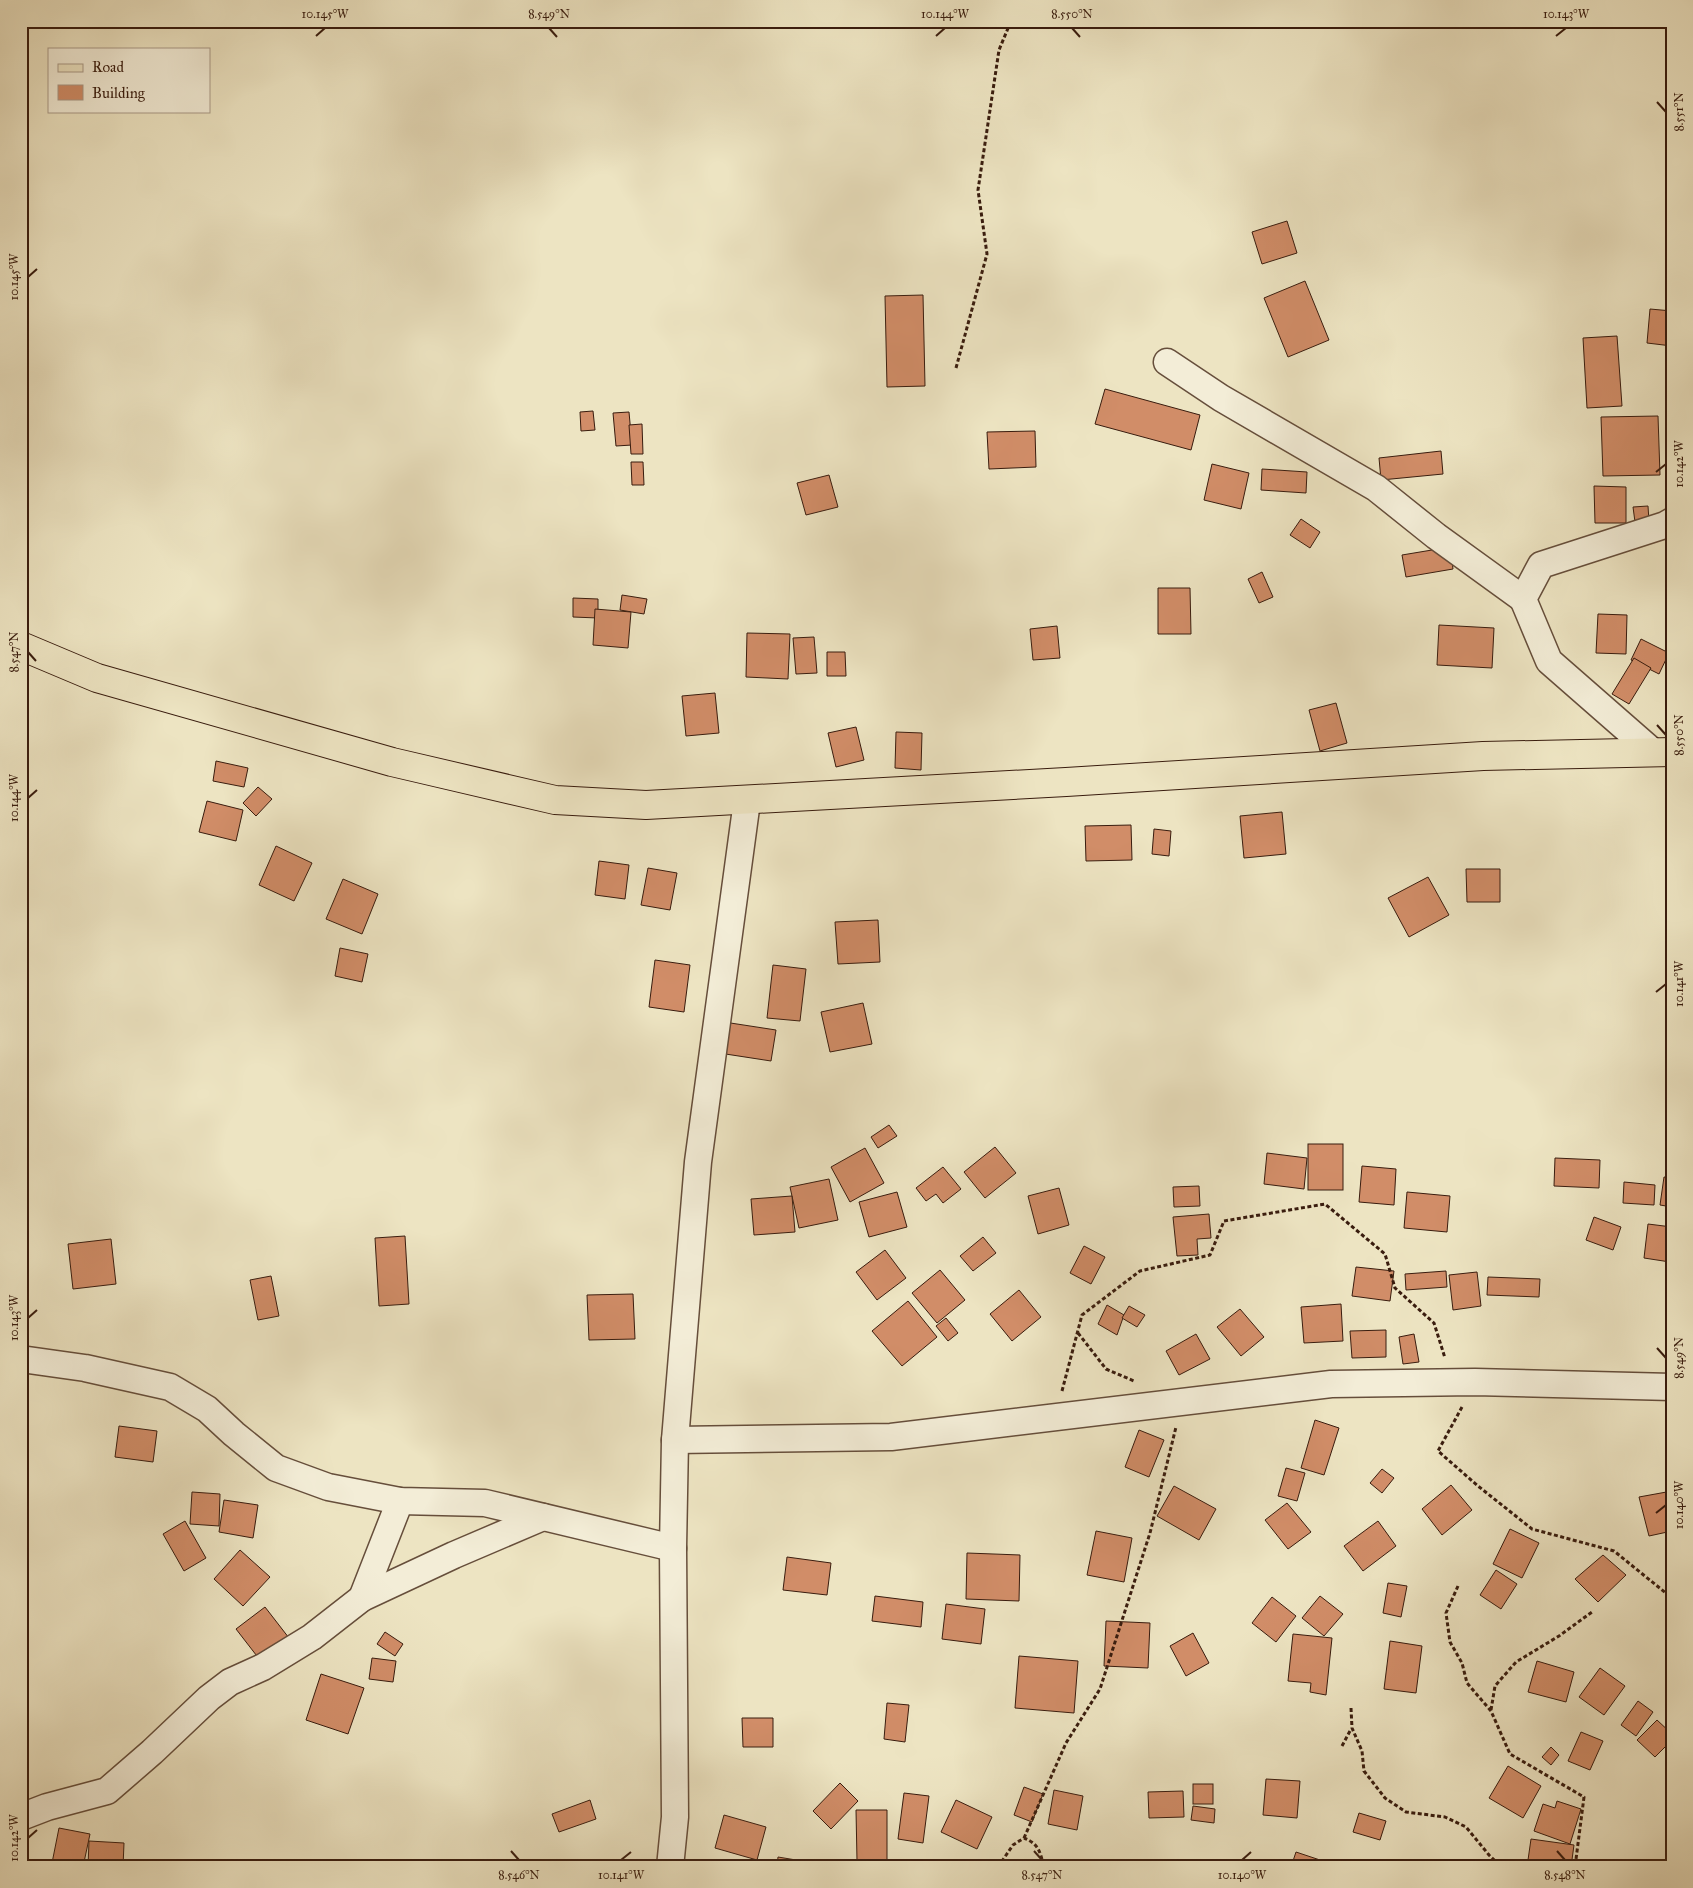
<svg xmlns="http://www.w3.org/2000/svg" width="1693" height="1888" font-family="'IM FELL Great Primer',serif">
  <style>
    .building { fill: #d18d68; stroke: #391c0e }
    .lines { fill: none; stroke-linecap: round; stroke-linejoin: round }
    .minor-casing { stroke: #664e3b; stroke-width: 29 }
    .primary-casing { stroke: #391c0e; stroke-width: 30 }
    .path { stroke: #391c0e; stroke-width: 3; stroke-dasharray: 4 2.5; stroke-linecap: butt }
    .minor { stroke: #f3edd7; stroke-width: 26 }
    .primary { stroke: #ede4c2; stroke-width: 28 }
    .ticks { fill: none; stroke: #391c0e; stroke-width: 2 }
    .neatline { fill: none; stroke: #391c0e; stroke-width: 2 }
    .ticks-label { font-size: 12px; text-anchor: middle; fill: #391c0e }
  </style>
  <rect width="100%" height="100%" fill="#ede4c2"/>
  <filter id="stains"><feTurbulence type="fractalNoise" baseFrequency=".004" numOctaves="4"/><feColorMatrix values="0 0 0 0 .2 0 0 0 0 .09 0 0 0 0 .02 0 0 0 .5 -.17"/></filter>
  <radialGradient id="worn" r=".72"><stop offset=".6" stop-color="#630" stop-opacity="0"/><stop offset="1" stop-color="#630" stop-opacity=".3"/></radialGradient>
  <g class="building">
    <polygon points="1287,221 1297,253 1262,264 1252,232"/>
    <polygon points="1305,281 1329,340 1288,357 1264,298"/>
    <polygon points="923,295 925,386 887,387 885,296"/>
    <polygon points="1650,309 1672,311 1672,346 1647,343"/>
    <polygon points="1617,336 1622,406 1587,408 1583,338"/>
    <polygon points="1105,389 1200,415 1191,450 1095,424"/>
    <polygon points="593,411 595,430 581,431 580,412"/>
    <polygon points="629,412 632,445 616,446 613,413"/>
    <polygon points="1658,416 1660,475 1603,476 1601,417"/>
    <polygon points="642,424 643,454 631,454 629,425"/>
    <polygon points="1035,431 1036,467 989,469 987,432"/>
    <polygon points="1441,451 1443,474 1381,480 1379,458"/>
    <polygon points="631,462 643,462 644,485 632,485"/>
    <polygon points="1212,464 1249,473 1241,509 1204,500"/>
    <polygon points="1262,469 1307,472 1306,493 1261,490"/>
    <polygon points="829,475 838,507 806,515 797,483"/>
    <polygon points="1594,486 1626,487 1626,523 1595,523"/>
    <polygon points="1648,506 1649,521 1635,522 1633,507"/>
    <polygon points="1301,519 1320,532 1310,548 1290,535"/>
    <polygon points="1450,547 1453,569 1406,577 1402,555"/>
    <polygon points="1262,572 1273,597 1259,603 1248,579"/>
    <polygon points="1158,588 1190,588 1191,634 1158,634"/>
    <polygon points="622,595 647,599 644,614 620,610"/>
    <polygon points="573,598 598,599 598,618 573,617"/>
    <polygon points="595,609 631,612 628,648 593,645"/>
    <polygon points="1598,614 1627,615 1626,654 1596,653"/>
    <polygon points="1439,625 1494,628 1492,668 1437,665"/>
    <polygon points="1057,626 1060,658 1033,660 1030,629"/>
    <polygon points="747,633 790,634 788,679 746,677"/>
    <polygon points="814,637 817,673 796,674 793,638"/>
    <polygon points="1641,639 1669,653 1659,674 1631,660"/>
    <polygon points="827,652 845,652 846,676 827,676"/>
    <polygon points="1634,658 1651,668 1629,704 1612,694"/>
    <polygon points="715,693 719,733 686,736 682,696"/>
    <polygon points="1336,703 1347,743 1320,751 1309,710"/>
    <polygon points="856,727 864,760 836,767 828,733"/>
    <polygon points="896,732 922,733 921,770 895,768"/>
    <polygon points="216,761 248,768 244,787 213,781"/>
    <polygon points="258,787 272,799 256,816 243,803"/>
    <polygon points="207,801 243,810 236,841 199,832"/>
    <polygon points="1282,812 1286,854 1244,858 1240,816"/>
    <polygon points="1131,825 1132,860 1086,861 1085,826"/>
    <polygon points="1154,829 1171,831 1169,856 1152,854"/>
    <polygon points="276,846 312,863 294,901 259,885"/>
    <polygon points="599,861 629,865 625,899 595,895"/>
    <polygon points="648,868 677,873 670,910 641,905"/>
    <polygon points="1466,869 1500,869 1500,902 1467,902"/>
    <polygon points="1428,877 1449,915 1409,937 1388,898"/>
    <polygon points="343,879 378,894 362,934 326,919"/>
    <polygon points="878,920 880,962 838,964 835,922"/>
    <polygon points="340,948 368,954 362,982 335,976"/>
    <polygon points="655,960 690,965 684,1012 649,1007"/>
    <polygon points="773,965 806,969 800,1021 767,1018"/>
    <polygon points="863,1003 872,1044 830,1052 821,1012"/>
    <polygon points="724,1022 776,1030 771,1061 719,1053"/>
    <polygon points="889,1125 897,1136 878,1148 871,1137"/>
    <rect x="1308" y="1144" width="35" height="46"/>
    <polygon points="995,1147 1016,1173 985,1198 964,1172"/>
    <polygon points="865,1148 884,1183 850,1202 831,1167"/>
    <polygon points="1267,1153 1307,1158 1304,1189 1264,1184"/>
    <polygon points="1555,1158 1600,1160 1599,1188 1554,1186"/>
    <polygon points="1362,1166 1396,1169 1394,1205 1359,1202"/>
    <polygon points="943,1167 961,1189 943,1203 936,1194 926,1201 916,1188"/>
    <polygon points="1664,1177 1672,1178 1672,1207 1660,1205"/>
    <polygon points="829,1179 838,1220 799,1228 790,1187"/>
    <polygon points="1624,1182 1655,1185 1654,1205 1623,1203"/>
    <polygon points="1199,1186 1200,1206 1174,1207 1173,1187"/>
    <polygon points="1059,1188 1069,1225 1038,1234 1028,1196"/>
    <polygon points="897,1192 907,1227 869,1237 859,1202"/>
    <polygon points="1407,1192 1450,1196 1447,1232 1404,1228"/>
    <polygon points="792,1196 795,1232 754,1235 751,1199"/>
    <polygon points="1209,1214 1211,1238 1197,1239 1198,1255 1177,1256 1173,1217"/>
    <polygon points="1594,1217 1621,1227 1613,1250 1586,1240"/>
    <polygon points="1648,1224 1672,1227 1670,1262 1644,1258"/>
    <polygon points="405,1236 409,1304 379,1306 375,1238"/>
    <polygon points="983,1237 996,1253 973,1271 960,1256"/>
    <polygon points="111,1239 116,1284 73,1289 68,1244"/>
    <polygon points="1084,1246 1105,1257 1091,1284 1070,1273"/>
    <polygon points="885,1250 906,1278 877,1300 856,1272"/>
    <polygon points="1356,1267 1394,1271 1390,1301 1352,1296"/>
    <polygon points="940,1270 965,1300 937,1323 912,1293"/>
    <polygon points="1446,1271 1447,1287 1406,1290 1405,1274"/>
    <polygon points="1477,1272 1481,1306 1453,1310 1449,1275"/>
    <polygon points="271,1276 279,1316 258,1320 250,1280"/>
    <polygon points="1488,1277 1540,1279 1539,1297 1487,1295"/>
    <polygon points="1019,1290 1041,1317 1012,1341 990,1314"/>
    <polygon points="633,1294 635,1339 589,1340 587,1295"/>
    <polygon points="908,1301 937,1337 902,1366 872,1331"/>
    <polygon points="1341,1304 1343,1341 1304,1343 1301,1307"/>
    <polygon points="1107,1305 1124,1315 1117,1335 1098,1324"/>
    <polygon points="1129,1306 1145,1315 1137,1327 1122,1318"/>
    <polygon points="1240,1309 1264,1337 1241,1356 1217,1327"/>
    <polygon points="946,1318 958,1333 948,1341 936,1326"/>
    <polygon points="1386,1330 1386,1357 1352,1358 1350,1331"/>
    <polygon points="1196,1334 1210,1359 1179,1375 1166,1351"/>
    <polygon points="1414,1334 1419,1362 1403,1364 1399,1337"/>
    <polygon points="1315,1420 1339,1428 1324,1475 1301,1468"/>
    <polygon points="119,1426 157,1431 153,1462 115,1457"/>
    <polygon points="1139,1430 1164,1440 1149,1477 1125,1467"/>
    <polygon points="1286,1468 1305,1473 1297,1501 1278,1496"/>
    <polygon points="1382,1469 1394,1478 1382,1493 1370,1483"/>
    <polygon points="1451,1485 1472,1510 1442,1535 1422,1509"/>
    <polygon points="1174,1486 1216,1509 1199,1540 1157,1516"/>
    <polygon points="1672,1491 1672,1531 1649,1536 1639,1497"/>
    <polygon points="192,1492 220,1494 219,1526 190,1524"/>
    <polygon points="224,1500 258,1505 253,1538 219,1532"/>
    <polygon points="1287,1503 1311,1532 1288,1549 1265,1520"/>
    <polygon points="185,1521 206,1558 184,1571 163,1534"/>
    <polygon points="1378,1521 1396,1546 1363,1571 1344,1546"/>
    <polygon points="1510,1529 1539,1543 1522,1578 1493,1564"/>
    <polygon points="1096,1531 1132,1538 1124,1582 1087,1575"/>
    <polygon points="240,1550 270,1577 243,1606 214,1579"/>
    <polygon points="967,1553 1020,1555 1019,1601 966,1599"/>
    <polygon points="1603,1555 1626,1575 1598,1602 1575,1579"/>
    <polygon points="787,1557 831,1563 827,1595 783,1590"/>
    <polygon points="1496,1570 1517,1584 1501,1609 1480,1595"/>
    <polygon points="1388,1583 1407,1586 1401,1617 1383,1613"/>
    <polygon points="875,1596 923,1602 921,1627 872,1621"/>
    <polygon points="1320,1596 1343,1614 1324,1636 1302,1618"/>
    <polygon points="1272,1597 1296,1616 1276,1642 1252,1623"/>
    <polygon points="946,1604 985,1609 981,1644 942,1639"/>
    <polygon points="265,1607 289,1638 260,1660 236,1629"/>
    <polygon points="1106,1621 1150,1623 1148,1668 1104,1666"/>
    <polygon points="385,1632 403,1644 395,1656 377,1644"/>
    <polygon points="1193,1633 1209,1663 1186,1676 1170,1646"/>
    <polygon points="1293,1634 1332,1638 1326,1695 1310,1692 1311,1683 1288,1681"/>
    <polygon points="1390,1641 1422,1646 1416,1693 1384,1689"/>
    <polygon points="1019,1656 1078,1661 1074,1713 1015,1708"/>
    <polygon points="372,1658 396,1661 393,1682 369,1679"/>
    <polygon points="1537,1661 1574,1672 1566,1702 1528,1692"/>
    <polygon points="1600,1668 1625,1686 1604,1715 1579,1697"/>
    <polygon points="321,1674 364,1688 348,1734 306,1720"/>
    <polygon points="1638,1701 1653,1712 1636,1736 1621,1725"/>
    <polygon points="887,1703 909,1705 905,1742 884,1739"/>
    <polygon points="742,1718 773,1718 773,1747 743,1747"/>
    <polygon points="1657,1720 1672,1734 1672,1740 1655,1757 1637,1740"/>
    <polygon points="1581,1732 1603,1741 1590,1770 1568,1761"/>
    <polygon points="1551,1747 1559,1755 1551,1765 1542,1757"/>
    <polygon points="1508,1766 1541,1786 1523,1818 1489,1798"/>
    <polygon points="1266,1779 1300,1781 1297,1818 1263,1815"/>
    <polygon points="840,1783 858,1801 831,1829 813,1811"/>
    <rect x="1193" y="1784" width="20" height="20"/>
    <polygon points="1024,1787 1043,1794 1032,1822 1014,1815"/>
    <polygon points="1054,1790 1083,1796 1077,1830 1048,1824"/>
    <polygon points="1183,1791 1184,1817 1149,1818 1148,1792"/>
    <polygon points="904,1793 929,1796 923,1843 898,1839"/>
    <polygon points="590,1800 596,1819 559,1832 552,1814"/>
    <polygon points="956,1800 992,1817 977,1849 941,1832"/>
    <polygon points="1557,1801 1581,1809 1570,1844 1534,1831 1543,1804 1555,1808"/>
    <polygon points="1193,1806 1215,1809 1214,1823 1191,1820"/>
    <polygon points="856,1810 887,1810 887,1861 857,1861"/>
    <polygon points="1359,1813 1386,1821 1380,1840 1353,1832"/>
    <polygon points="724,1815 766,1827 757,1860 715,1848"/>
    <polygon points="59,1828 90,1834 83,1867 72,1867 52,1863"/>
    <polygon points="1531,1839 1574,1845 1571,1867 1527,1867"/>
    <polygon points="89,1841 124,1843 123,1867 88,1867"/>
    <polygon points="1296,1852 1323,1861 1321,1867 1291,1867"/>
    <polygon points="778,1857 814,1863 813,1867 777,1867"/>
  </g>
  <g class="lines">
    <g class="minor-casing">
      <g id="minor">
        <polyline points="1167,362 1221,398 1376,488 1436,536 1523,599"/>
        <polyline points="1653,752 1549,661 1523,599 1541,565 1665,525 1672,521"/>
        <polyline points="21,1359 85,1368 170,1387 207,1409 234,1434 276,1468 328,1487 400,1501 485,1503 673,1548"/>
        <polyline points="675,1440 891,1437 1331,1384 1475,1382 1672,1387"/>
        <polyline points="362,1598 400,1501"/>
        <polyline points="21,1817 47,1807 107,1791 152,1752 209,1698 230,1682 263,1667 312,1637 362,1598 454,1555 543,1517"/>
        <polyline points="670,1867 675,1817 673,1548 675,1440 698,1162 747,801"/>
      </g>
    </g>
    <g class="primary-casing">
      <polyline id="primary" points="21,646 97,678 392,762 555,800 646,805 1066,782 1483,756 1672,752"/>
    </g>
    <g class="path">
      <polyline points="956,368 987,254 978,190 999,50 1011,21"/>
      <polyline points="1078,1333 1106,1369 1134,1381"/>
      <polyline points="1062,1391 1082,1315 1140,1271 1210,1255 1224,1221 1325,1204 1385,1254 1395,1288 1434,1323 1445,1358"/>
      <polyline points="1462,1407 1438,1451 1478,1486 1532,1529 1614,1551 1672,1598"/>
      <polyline points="1458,1586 1446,1613 1450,1642 1462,1663 1467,1683 1491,1711 1510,1754 1584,1797 1575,1867"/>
      <polyline points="1351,1708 1352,1728 1362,1751 1364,1771 1385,1798 1406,1812 1445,1817 1466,1827 1489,1855 1501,1867"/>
      <polyline points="1491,1710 1495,1686 1516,1662 1559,1636 1592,1612"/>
      <polyline points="1342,1746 1351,1729"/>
      <polyline points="1024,1838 1066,1743 1100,1689 1150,1533 1176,1427"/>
      <path d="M998 1867 1013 1845 1024 1838C1039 1844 1040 1852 1044 1867"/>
    </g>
    <use href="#minor" class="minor"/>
    <use href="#primary" class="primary"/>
  </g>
  <path class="ticks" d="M549 28 557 37M1072 28 1080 37M316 36 325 28M936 36 945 28M1556 36 1566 28M1657 102 1666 112M28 277 37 269M1656 472 1666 464M28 652 36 661M1657 725 1666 735M28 798 37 790M1656 992 1666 984M28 1318 37 1310M1657 1348 1666 1358M1656 1513 1666 1505M28 1838 37 1830M511 1851 519 1860M1034 1851 1042 1860M1557 1851 1565 1860M621 1860 631 1852M1242 1860 1251 1852"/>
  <rect width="1693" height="1888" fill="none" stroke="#ede4c2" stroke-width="55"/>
  <rect x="48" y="48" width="162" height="65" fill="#f3edd7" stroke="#a99987"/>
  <rect x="58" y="64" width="25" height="8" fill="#ede4c2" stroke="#a99987"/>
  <text x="92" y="72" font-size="15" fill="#391c0e">Road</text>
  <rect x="58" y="85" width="25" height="15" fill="#d18d68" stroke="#a99987"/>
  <text x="92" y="98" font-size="15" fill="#391c0e">Building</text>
  <rect x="28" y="28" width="1638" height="1832" class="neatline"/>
  <g class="ticks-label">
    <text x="325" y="18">10.145°W</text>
    <text x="549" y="18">8.549°N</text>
    <text x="945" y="18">10.144°W</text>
    <text x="1072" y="18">8.550°N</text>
    <text x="1566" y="18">10.143°W</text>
    <text transform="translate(1679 112) rotate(-90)" y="4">8.551°N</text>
    <text transform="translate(14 277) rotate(-90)" y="4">10.145°W</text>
    <text transform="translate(1679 464) rotate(-90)" y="4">10.142°W</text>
    <text transform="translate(14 652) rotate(-90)" y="4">8.547°N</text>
    <text transform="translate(1679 735) rotate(-90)" y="4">8.550°N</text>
    <text transform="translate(14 798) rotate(-90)" y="4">10.144°W</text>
    <text transform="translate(1679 984) rotate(-90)" y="4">10.141°W</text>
    <text transform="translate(14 1318) rotate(-90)" y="4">10.143°W</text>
    <text transform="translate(1679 1358) rotate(-90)" y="4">8.549°N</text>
    <text transform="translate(1679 1505) rotate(-90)" y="4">10.140°W</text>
    <text transform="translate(14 1838) rotate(-90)" y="4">10.142°W</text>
    <text x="519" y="1879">8.546°N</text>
    <text x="621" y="1879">10.141°W</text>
    <text x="1042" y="1879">8.547°N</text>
    <text x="1242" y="1879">10.140°W</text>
    <text x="1565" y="1879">8.548°N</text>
  </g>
  <rect width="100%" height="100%" filter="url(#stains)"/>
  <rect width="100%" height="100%" fill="url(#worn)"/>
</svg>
